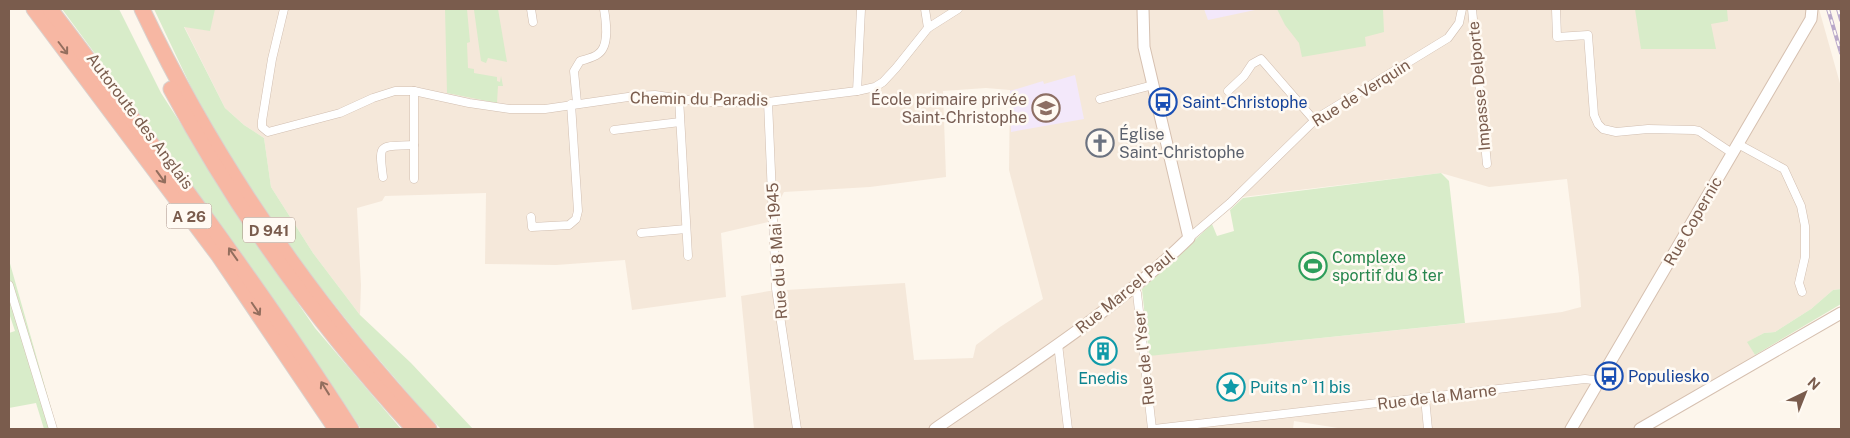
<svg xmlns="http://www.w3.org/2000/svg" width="1850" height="438" font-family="'Public Sans',sans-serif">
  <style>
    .residential { fill: #f5e8da; fill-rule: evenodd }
    .education { fill: #f3e8fa }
    .green { fill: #d8ecc9 }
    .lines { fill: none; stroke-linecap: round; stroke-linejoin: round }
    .street-casing { stroke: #d1beb0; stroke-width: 9 }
    .secondary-casing { stroke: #d6c0b0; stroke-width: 13 }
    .highway-casing { stroke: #dad1cd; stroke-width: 17 }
    .street { stroke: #fff; stroke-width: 8 }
    .secondary { stroke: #fff; stroke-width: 11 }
    .highway { stroke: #f7b7a3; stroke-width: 15 }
    .rail-casing { stroke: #b9a8c9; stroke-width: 4 }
    .rail { stroke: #fffaf3; stroke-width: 2; stroke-dasharray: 5.5; stroke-linecap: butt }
    .oneway { stroke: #936e5e }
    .labels { text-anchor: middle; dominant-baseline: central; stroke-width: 5; stroke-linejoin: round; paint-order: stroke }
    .shield { fill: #fffaf3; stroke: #a28b7f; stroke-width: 1 }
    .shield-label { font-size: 15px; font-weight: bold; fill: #7a5c4d }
    .street-label { font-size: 16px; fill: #7a5c4d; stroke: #fffaf3 }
    .education-label { font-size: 16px; fill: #785e54; stroke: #fffaf3; text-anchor: end }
    .transit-label { font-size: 16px; fill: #164399; stroke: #fffaf3; text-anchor: start }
    .worship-label { font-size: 16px; fill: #5b616d; stroke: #fffaf3; text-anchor: start }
    .leisure-label { font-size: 16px; fill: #27864d; stroke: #fffaf3; text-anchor: start }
    .culture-label { font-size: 16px; fill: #0d838f; stroke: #fffaf3 }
  </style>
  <rect width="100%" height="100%" fill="#fdf6ec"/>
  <path class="residential" d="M177 9H1819L1841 87V289L1833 290 1811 309 1775 332 1764 333 1748 342 1755 355 1752 364 1640 429H1344L1294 421 1293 429H754L741 296 769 291 905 283 914 360 973 358 976 345 1000 327 1043 299 1009 170 1010 90 986 88 943 91 946 177 870 187 784 192 768 222 721 233 726 297 632 310 625 260 556 265 485 264 486 193 385 196 382 201 357 208 361 285 360 315 313 253 271 187 264 138 244 125 225 108 177 12ZM1441 173 1489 187 1567 179 1579 277 1581 307 1562 312 1505 319 1145 356 1134 288 1237 196 1242 197Z"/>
  <g class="education">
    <polygon points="1204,9 1255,9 1255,10 1208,20"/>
    <polygon points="1075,75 1084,119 1011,132 1010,91 1043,81 1044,84"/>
  </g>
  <g class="green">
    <path d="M62 9H119L161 93 275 270 315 328 401 429H361C267 285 164 147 62 9Z"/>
    <polygon points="154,9 215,9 210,31 184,27 225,108 244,125 264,138 271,187 313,253 360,315 411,363 473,429 441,429 423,411 364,342 298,259 227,152 192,89"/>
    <polygon points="445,9 467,9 470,42 467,43 468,68 474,69 474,73 497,77 497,81 500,82 501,76 503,86 498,86 497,103 447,93"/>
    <polygon points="486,9 498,9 507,62 488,58 486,63 481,61 474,10"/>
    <polygon points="1277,9 1383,9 1384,32 1365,37 1366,46 1302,57 1299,43 1285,25"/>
    <polygon points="1635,9 1727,9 1728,21 1711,24 1716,49 1641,49"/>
    <polygon points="1441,173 1449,181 1465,323 1149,356 1142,289 1212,224 1217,236 1234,231 1230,210 1243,198"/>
    <polygon points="9,260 57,429 44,429 36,403 9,408 9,333 15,331 9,313"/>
    <polygon points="1841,289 1841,304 1755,355 1747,342 1764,333 1775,332 1811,309 1833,290"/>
  </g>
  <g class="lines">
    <g class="street-casing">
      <g id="street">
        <polyline points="284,9 272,59 262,121 262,127 268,132 340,113 373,98 395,91 414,91 469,103 510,109 545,109 635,96 655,95 702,102 768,102 857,91 875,87 883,82 896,68 928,28 958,9"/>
        <polyline points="531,9 533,22"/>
        <polyline points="925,9 928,28"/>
        <polyline points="1472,9 1487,164"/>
        <polyline points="1556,9 1557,37 1588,35 1594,115 1598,124 1603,129 1616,132 1648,129 1694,130 1699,131 1732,153"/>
        <polyline points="414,91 414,179"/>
        <polyline points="857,91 861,9"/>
        <polyline points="1228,91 1244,76 1252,64 1261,59 1314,120"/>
        <polyline points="679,98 688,256"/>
        <polyline points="1100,99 1153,85"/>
        <polyline points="768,102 776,289 797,429"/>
        <path d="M577 103 574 71 580 61C586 59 593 58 598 54 610 46 606 21 604 9"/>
        <polyline points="614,130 680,122"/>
        <polyline points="1738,144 1784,169 1801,206 1805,226 1805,257 1799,283 1802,292"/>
        <path d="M383 177C378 141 380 147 414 145"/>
        <polyline points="531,217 532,227 569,225 576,219 578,211 571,104"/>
        <polyline points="641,233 686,229"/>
        <polyline points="1189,238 1230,203 1317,118 1448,38 1459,23 1462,9"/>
        <polyline points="9,285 53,429"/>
        <polyline points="1134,288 1137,293 1152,429"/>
        <polyline points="1058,344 1068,429"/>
        <polyline points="1425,398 1428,429"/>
        <polyline points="1154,429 1585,379 1593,380 1598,384"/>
      </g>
    </g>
    <g class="secondary-casing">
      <g id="secondary">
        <path d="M935 429C1022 369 1113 312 1189 238L1144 47 1143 9"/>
        <polyline points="1571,429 1811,19 1812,9"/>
        <polyline points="1640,429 1841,313"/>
      </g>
    </g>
    <g class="highway-casing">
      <g id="highway">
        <polyline points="34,9 219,256 336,429"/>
        <path d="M50 9C154 146 258 284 351 429"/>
        <path d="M142 9C215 163 313 304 429 429"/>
        <path d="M171 89C237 212 319 326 414 429"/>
      </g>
    </g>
    <use href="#street" class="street"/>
    <use href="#secondary" class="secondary"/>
    <use href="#highway" class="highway"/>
    <g class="rail-casing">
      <g id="rail">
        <polyline points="1828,9 1841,53"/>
        <polyline points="1838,9 1841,20"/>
      </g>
    </g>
    <use href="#rail" class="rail"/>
  </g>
  <defs><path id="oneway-shaft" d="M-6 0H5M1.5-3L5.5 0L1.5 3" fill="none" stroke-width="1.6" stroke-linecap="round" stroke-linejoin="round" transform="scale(1.25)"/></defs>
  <g class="oneway">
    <use href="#oneway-shaft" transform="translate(63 48) rotate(53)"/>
    <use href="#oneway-shaft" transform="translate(161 177) rotate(54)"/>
    <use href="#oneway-shaft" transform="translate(233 254) rotate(-125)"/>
    <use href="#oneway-shaft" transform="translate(256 309) rotate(56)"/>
    <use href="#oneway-shaft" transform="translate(325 388) rotate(-122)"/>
  </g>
  <defs>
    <g id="bus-ring" transform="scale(1.4375)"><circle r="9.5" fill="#fffaf3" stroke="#1a4fb4" stroke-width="1.5"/><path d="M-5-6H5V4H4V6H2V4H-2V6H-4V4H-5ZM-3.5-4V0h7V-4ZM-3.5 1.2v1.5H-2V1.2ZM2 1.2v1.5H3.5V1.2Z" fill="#1a4fb4"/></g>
    <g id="school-ring" transform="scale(1.4375)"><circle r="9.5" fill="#fffaf3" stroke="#8d6e63" stroke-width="1.5"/><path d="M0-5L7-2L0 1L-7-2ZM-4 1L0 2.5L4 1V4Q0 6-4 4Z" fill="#8d6e63"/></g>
    <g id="church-ring" transform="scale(1.4375)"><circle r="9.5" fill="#fffaf3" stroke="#6b7280" stroke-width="1.5"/><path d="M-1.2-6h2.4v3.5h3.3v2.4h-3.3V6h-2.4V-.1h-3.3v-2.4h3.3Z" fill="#6b7280"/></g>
    <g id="stadium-ring" transform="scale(1.4375)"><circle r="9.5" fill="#fffaf3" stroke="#2e9e5b" stroke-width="1.5"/><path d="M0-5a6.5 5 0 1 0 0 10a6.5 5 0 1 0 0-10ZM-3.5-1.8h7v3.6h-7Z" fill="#2e9e5b"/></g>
    <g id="building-ring" transform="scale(1.4375)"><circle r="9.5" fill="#fffaf3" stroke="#0f9aa8" stroke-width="1.5"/><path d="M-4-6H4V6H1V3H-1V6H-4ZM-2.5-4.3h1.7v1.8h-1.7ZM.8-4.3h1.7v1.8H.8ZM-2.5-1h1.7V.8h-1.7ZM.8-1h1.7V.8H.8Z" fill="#0f9aa8"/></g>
    <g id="sight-ring" transform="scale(1.4375)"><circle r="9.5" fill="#fffaf3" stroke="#0f9aa8" stroke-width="1.5"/><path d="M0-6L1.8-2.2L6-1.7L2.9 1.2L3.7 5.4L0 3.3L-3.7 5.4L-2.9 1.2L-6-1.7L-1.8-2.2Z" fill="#0f9aa8"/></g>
  </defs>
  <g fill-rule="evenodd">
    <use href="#bus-ring" x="1163" y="102"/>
    <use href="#school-ring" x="1046" y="108"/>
    <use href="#church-ring" x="1100" y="143"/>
    <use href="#stadium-ring" x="1313" y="266"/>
    <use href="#building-ring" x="1103" y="351"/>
    <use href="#bus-ring" x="1609" y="376"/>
    <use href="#sight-ring" x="1231" y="387"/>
  </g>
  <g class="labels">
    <g class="shield">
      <rect x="166.5" y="203.5" width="45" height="25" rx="4"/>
      <rect x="243" y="217.5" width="52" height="25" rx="4"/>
    </g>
    <g class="shield-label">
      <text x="189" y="216">A 26</text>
      <text x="269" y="230">D 941</text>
    </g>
    <g class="street-label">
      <text transform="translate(1479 86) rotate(-95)">Impasse Delporte</text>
      <text transform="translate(1361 93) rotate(-32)">Rue de Verquin</text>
      <text transform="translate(699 99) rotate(1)">Chemin du Paradis</text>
      <text transform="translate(140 121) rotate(53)">Autoroute des Anglais</text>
      <text transform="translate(1693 221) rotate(-60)">Rue Copernic</text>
      <text transform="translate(777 251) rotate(-94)">Rue du 8 Mai 1945</text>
      <text transform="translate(1125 292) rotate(-39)">Rue Marcel Paul</text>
      <text transform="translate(1144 358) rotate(-96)">Rue de l'Yser</text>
      <text transform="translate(1437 397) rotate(-7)">Rue de la Marne</text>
    </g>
    <g class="education-label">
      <text x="1027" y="99">École primaire privée<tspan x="1027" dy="18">Saint-Christophe</tspan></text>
    </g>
    <g class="transit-label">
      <text x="1182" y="102">Saint-Christophe</text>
      <text x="1628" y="376">Populiesko</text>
    </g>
    <g class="worship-label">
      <text x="1119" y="134">Église<tspan x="1119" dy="18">Saint-Christophe</tspan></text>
    </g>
    <g class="leisure-label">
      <text x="1332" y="257">Complexe<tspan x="1332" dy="18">sportif du 8 ter</tspan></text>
    </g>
    <g class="culture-label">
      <text x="1103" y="378">Enedis</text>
      <text x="1250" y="387" text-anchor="start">Puits n° 11 bis</text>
    </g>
  </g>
  <rect width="1850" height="438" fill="none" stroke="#7a5c4d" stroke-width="20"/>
  <g transform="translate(1805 393) rotate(43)" stroke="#fffaf3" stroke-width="4" paint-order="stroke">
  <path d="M0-4L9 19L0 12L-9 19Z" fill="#7a5c4d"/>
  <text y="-8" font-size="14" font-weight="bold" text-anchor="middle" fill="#7a5c4d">N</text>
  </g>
</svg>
